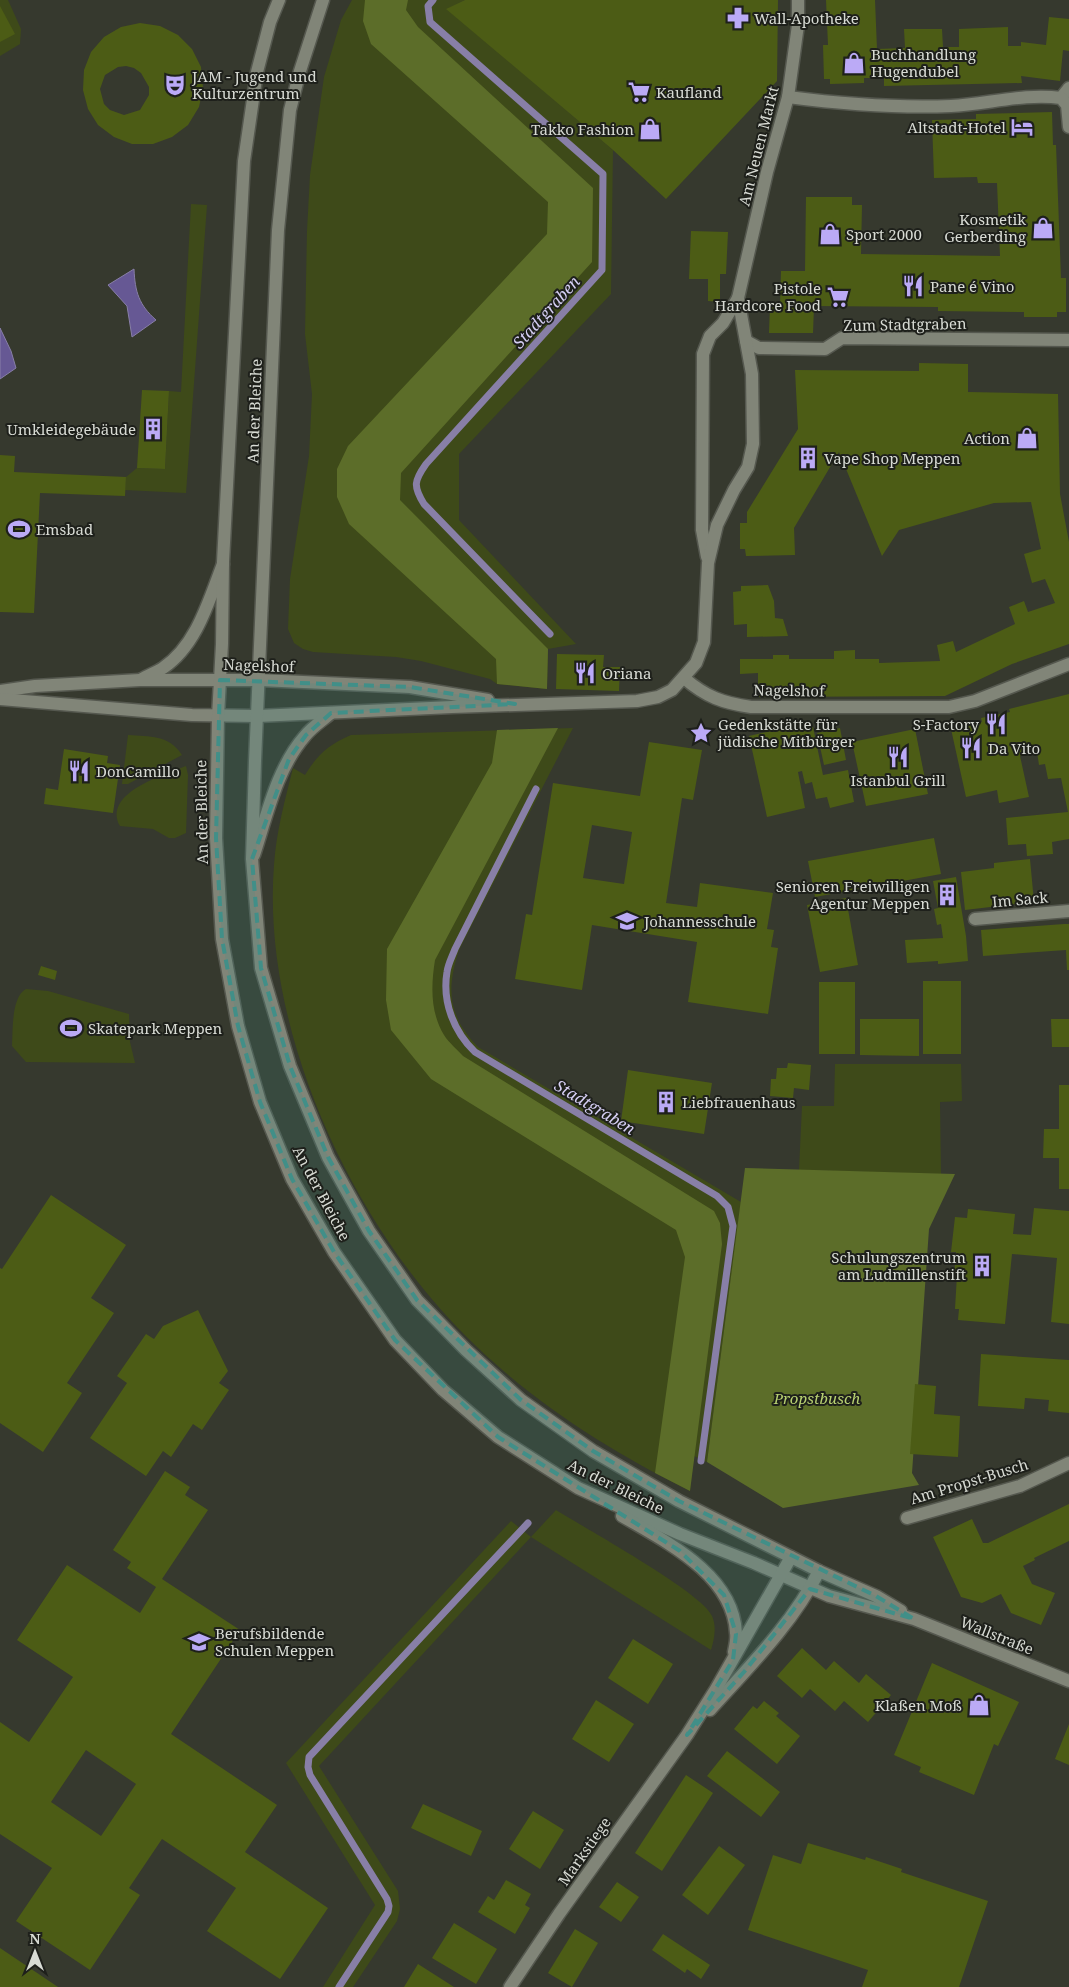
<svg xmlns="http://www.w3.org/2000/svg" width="1069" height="1987" font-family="'Noto Serif',serif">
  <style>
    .green { fill: #3e4a19 }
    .forest { fill: #5c6d29 }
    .water { fill: #665894; stroke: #887fa7 }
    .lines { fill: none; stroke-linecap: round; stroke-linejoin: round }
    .stream { stroke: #887fa7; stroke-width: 7 }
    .building { fill: #4c5c15; fill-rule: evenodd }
    .pedestrian-casing { stroke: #55584f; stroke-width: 15 }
    .minor-casing { stroke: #55584f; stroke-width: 15 }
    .tertiary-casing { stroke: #55584f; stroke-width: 15 }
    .pedestrian { stroke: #818578; stroke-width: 12 }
    .minor { stroke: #818578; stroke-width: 12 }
    .tertiary { stroke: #818578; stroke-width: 12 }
    .marked { fill: #418f88; fill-opacity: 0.2; stroke: #418f88; stroke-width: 4; stroke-dasharray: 10 6; stroke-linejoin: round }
    .labels { text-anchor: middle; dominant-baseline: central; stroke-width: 4; stroke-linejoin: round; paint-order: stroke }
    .poi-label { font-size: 15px; fill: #d8dbd4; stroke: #1e201b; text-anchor: start }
    .street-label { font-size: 15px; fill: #d8dbd4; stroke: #1e201b }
    .park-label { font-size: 15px; font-style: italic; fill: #b8d172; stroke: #1e201b }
    .water-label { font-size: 16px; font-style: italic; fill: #d5cef3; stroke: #1e201b }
  </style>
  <rect width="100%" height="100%" fill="#36392e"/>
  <g class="green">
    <polygon points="0,0 8,0 21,29 20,44 0,56"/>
    <polygon points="352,0 465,0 447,9 613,150 611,294 459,454 459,520 576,644 548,649 547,689 497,684 490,679 421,661 396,657 313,652 303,649 294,643 288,629 290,579 309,456 312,394 305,334 307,231 310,175 324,77 341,20"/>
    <polygon points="191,204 207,205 186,493 125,490 126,477 137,468 165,469 169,391 181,392"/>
    <path d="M573 728 459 950C446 990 448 1016 478 1047L741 1202 707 1462 694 1456 690 1491C612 1452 538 1406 475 1345 355 1231 261 1033 274 865 276 832 285 800 293 768L305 775C318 754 328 745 351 735Z"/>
    <path d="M128 735C150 737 168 734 182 755L128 784H122Z"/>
    <path d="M186 766 188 775 186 833 175 838H169L153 829 120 826C102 793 164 775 186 766Z"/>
    <path d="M26 989 48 991 129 1014 130 1042 135 1063 26 1062 12 1046C13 1031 11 997 26 989Z"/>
    <polygon points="835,1064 961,1064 962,1101 940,1102 941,1174 799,1170 802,1106 834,1106"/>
    <path d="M556 1510C583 1527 703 1593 712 1616 717 1627 714 1640 711 1650L531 1537 319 1766 398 1891 400 1909 397 1921 353 1987H323L375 1905 286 1763 511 1521 531 1537Z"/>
  </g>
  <g class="forest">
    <polygon points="365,0 408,0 406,10 418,27 593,188 592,262 401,473 400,500 548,649 547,689 497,684 496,659 349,524 337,497 337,469 348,446 547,234 548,202 371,44 363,21"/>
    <path d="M558 728 435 960C431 985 430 1012 444 1035 449 1043 457 1049 463 1056L714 1211 720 1223 722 1244 690 1491 655 1473 685 1257 676 1230 431 1079 391 1030 386 1000 387 949 492 763 497 730Z"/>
    <polygon points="745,1168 955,1174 929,1229 912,1473 919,1485 783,1508 707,1462"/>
  </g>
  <g class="water">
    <path d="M134 269C135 292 139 305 156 320L132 337 127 306 108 285Z"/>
    <polygon points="0,328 11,351 16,368 0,379"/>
  </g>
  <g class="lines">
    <g class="stream">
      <path d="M433 0 428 6 430 22 603 174 602 270 426 464C414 481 413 486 424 504L550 634"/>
      <path d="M536 789 455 949C452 957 448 964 447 972 442 1002 454 1032 475 1052L717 1196 728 1207 733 1226 701 1461"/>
      <polyline points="339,1987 388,1912 389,1906 387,1899 310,1775 308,1767 309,1757 528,1523"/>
    </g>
  </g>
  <g class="building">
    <polygon points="465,0 778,0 777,81 666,199 613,150 446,9"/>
    <polygon points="826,0 875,0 877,49 905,48 904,29 942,29 943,47 959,47 959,29 1008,27 1008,46 1021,46 1021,42 1046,45 1049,17 1069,19 1069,51 1063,50 1060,81 1021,76 1022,83 884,86 884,78 864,78 864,83 830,84 830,79 824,79 823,45 828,45"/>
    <polygon points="0,6 15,34 0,42"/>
    <path d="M140 23 160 26 178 35 192 49 201 67 203 88 199 107 188 125 172 137 153 144H132L114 137 98 125 88 109 83 90 84 70 91 52 104 37 121 27ZM126 66 134 68 141 73 149 87V95L140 110 124 115 110 110 104 104 100 89 105 75 118 67Z"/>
    <polygon points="1052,112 1053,145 1056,145 1061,278 1066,278 1066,312 1057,312 1057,317 1024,317 1024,312 938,311 938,307 814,306 813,333 769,333 770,305 780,305 781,271 805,271 806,197 852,197 852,205 862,205 861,254 1000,256 997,183 978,183 977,177 934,178 932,120 976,119 976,114"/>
    <polygon points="691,231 728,232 726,274 720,274 720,302 708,301 708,279 689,279"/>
    <polygon points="919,363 968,364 968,392 1058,394 1060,494 1069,542 1069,644 1012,664 945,696 758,697 758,673 740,674 740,659 773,659 773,655 789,655 789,659 834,659 834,651 855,650 855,659 879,659 879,663 940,661 937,645 953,641 956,652 1015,624 1009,607 1024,601 1028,612 1055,603 1045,579 1032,583 1024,554 1041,549 1031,502 994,503 899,530 882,556 839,452 794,528 795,555 746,556 745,549 740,549 740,523 747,523 747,512 798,429 795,370 919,371"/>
    <polygon points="142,390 169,391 165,469 137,468"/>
    <polygon points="0,455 15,456 14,472 126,477 125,496 40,493 34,613 0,612"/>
    <polygon points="768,585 774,601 775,618 783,619 788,636 747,637 747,624 734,625 733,592 741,591 741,586"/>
    <polygon points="557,654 604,655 603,667 620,667 619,691 556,689"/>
    <polygon points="1069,694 1069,839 1052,842 1053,854 1027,856 1026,844 1008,845 1006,818 1068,812 1061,778 1048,779 1045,764 1039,765 1037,752 1020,756 1029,797 999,803 997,790 966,797 951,729 982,722 981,718 1010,712 1009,709"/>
    <polygon points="788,727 789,732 813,727 823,775 848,770 854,802 830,808 827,797 816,799 812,782 805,784 802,771 798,772 805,808 767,817 749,736"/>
    <polygon points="840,728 846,760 824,765 817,733"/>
    <polygon points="915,729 928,794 866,806 852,742"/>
    <path d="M649 742 702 750 693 800 682 798 666 903 697 907 700 883 773 893 767 929 774 930 771 947 778 948 768 1014 688 1002 697 942 592 925 582 990 515 979 526 914 532 915 553 783 640 796ZM592 825 632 832 624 884 583 878Z"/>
    <polygon points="64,749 108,756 107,763 120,765 113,813 44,804 46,788 58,790"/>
    <polygon points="934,838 941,874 815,897 808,861"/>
    <polygon points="1030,859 1034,902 965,910 961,872 994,868 994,863"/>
    <polygon points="956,877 966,936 968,961 938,964 938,961 907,963 905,940 943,938 941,924 937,925 934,909 938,908 933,881"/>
    <polygon points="846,898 858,965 820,972 807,905"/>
    <polygon points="1064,924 1069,924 1069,970 1067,970 1066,950 983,956 981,930"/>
    <polygon points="41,966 57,971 55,980 38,975"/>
    <rect x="923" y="981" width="38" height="73"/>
    <rect x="819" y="982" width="36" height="72"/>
    <polygon points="860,1019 919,1019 919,1056 860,1055"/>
    <polygon points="1051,1019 1069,1019 1069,1047 1052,1047"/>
    <polygon points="788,1063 811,1065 809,1090 794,1088 793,1098 770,1096 771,1079 776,1079 777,1068 787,1068"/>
    <polygon points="628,1070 712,1083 704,1134 621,1121"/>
    <polygon points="1059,1085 1069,1085 1069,1189 1059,1189 1059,1158 1043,1158 1044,1129 1059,1129"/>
    <polygon points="51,1195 126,1245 91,1298 114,1313 67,1383 82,1393 43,1452 0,1423 0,1268 2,1269"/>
    <polygon points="1034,1208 1069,1211 1069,1324 1051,1322 1057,1258 1012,1254 1005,1324 958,1320 959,1309 955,1309 957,1275 954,1274 956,1252 951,1252 955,1217 967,1218 968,1209 1015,1214 1013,1234 1031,1235"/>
    <polygon points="198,1310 228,1371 219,1383 229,1390 202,1430 193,1424 171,1457 163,1451 146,1476 90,1438 127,1383 117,1376 146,1334 154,1339 163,1326"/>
    <polygon points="981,1354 1069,1360 1069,1413 1048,1411 1049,1400 1025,1398 1024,1409 978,1406"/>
    <polygon points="915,1384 936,1386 934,1414 960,1416 958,1457 910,1454"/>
    <path d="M165 1471 190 1487 185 1495 208 1510 162 1579 240 1630 171 1734 277 1805 245 1852 328 1908 280 1979 207 1931 236 1888 162 1839 129 1888 140 1895 90 1970 16 1921 52 1868 0 1834V1722L29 1742 73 1677 17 1640 67 1565 140 1613 156 1587 127 1568 131 1562 113 1550ZM86 1750 136 1784 101 1836 51 1802Z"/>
    <polygon points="1069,1504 1069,1541 1034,1558 1035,1560 1023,1566 1032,1584 1055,1593 1041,1625 1011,1613 1001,1594 982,1603 961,1597 933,1537 972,1519 983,1543 988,1543"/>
    <polygon points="633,1639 673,1664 648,1704 608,1678"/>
    <polygon points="802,1648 826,1670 834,1661 859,1683 866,1674 891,1695 868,1722 844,1701 835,1711 810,1689 802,1698 777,1676"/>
    <polygon points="932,1663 1019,1702 998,1746 994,1744 974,1795 919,1772 921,1767 894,1755"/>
    <polygon points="596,1700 634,1724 609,1762 572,1739"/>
    <polygon points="764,1701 779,1713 776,1716 800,1736 777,1764 734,1729 753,1706 757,1709"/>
    <polygon points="1069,1724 1069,1765 1055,1759"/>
    <polygon points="727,1751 780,1792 761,1817 707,1776"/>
    <polygon points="686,1775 713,1793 662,1871 635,1853"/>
    <polygon points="423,1804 482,1831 471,1856 411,1828"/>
    <polygon points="533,1811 564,1830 540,1869 509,1849"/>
    <polygon points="808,1843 865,1860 866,1857 902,1869 901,1872 988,1901 959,1987 862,1987 868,1970 748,1930 773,1855 801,1864"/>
    <polygon points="719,1846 745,1865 708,1915 682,1895"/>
    <polygon points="506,1880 531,1894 525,1905 530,1908 515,1934 478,1912 488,1896 494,1900"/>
    <polygon points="617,1882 639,1897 621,1922 599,1907"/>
    <polygon points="454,1923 497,1949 476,1984 432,1958"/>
    <polygon points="575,1929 598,1943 572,1987 548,1973"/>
    <polygon points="663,1934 710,1965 701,1979 687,1969 685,1973 652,1950"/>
    <polygon points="0,1948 58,1987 0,1987"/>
    <polygon points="418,1964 454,1987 404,1987"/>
  </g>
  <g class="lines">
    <g class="pedestrian-casing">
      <g id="pedestrian">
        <polyline points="1061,98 1069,88"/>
        <polyline points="746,341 759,348 825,349 842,338 1069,340"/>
      </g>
    </g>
    <g class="minor-casing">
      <g id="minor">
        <path d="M788 97C842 104 897 108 951 106 988 104 1025 93 1061 98L1067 105 1069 127"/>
        <polyline points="707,557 702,530 703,354 710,336 723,323 738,298 767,172 788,97 798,25 798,0"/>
        <path d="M684 678C706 697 723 703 751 707H949L975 701 1069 664"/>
        <path d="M142 679C149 675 157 672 163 668 197 645 209 600 223 564"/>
        <polyline points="0,691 35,686 140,680 260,680 410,687 488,700"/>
        <polyline points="0,699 192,715 258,716 452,707 637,701 658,697 672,690 696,663 704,642 708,563 717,525 734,490 748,467 753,444 752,374 738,298"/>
        <path d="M254 855C267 815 277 768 305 736 312 727 323 720 331 713"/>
        <polyline points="975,919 1069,911"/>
        <polyline points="907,1518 1020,1486 1069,1463"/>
      </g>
    </g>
    <g class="tertiary-casing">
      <g id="tertiary">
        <polyline points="279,0 270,22 257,72 244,161 223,562 222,644 218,716 216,838 222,939 238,1026 260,1102 292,1179 334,1252 395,1340 443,1390 498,1437 578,1488 680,1534 754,1563 829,1596 914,1619 1069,1681"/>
        <polyline points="323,0 300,71 290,110 278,230 255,761 252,859 261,968 290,1066 328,1157 369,1231 417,1300 466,1350 521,1400 593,1451 679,1501 819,1571 876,1596 901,1611"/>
        <path d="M622 1516C666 1542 733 1574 736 1633 737 1639 735 1646 734 1652"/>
        <path d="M710 1710C748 1668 794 1622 819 1571"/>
        <polyline points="510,1987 559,1914 687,1735 716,1689 791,1557"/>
      </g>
    </g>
    <use href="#pedestrian" class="pedestrian"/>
    <use href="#minor" class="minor"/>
    <use href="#tertiary" class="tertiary"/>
  </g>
  <path class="marked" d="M220 680 410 687 515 704 331 713 306 735 289 759 252 859 261 968 290 1066 328 1157 369 1231 417 1300 521 1400 593 1451 679 1501 876 1596 914 1619 810 1589 744 1672 687 1735 733 1660 736 1634 724 1595 680 1551 498 1437 395 1340 334 1252 292 1179 260 1102 238 1026 222 939 216 838Z"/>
  <defs>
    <g id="pharmacy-bare" transform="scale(1.725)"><path d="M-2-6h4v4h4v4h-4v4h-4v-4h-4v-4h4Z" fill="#bbaaf6" stroke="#1e201b" stroke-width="2.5" paint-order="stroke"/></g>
    <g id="shop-bare" transform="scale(1.725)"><path d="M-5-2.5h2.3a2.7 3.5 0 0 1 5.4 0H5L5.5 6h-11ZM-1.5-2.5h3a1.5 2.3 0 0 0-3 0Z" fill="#bbaaf6" stroke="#1e201b" stroke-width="2.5" paint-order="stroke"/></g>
    <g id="theatre-bare" transform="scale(1.725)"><path d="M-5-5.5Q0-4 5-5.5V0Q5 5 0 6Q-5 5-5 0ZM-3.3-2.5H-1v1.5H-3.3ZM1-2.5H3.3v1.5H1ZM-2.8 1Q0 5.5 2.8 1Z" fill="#bbaaf6" stroke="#1e201b" stroke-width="2.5" paint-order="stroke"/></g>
    <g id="supermarket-bare" transform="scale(1.725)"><path d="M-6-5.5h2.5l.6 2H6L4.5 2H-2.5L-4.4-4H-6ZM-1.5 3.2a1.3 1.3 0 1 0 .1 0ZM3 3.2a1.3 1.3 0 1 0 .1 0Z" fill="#bbaaf6" stroke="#1e201b" stroke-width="2.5" paint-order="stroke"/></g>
    <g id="hotel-bare" transform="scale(1.725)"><path d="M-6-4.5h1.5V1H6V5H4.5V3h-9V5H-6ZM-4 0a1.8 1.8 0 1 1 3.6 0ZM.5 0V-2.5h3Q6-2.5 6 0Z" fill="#bbaaf6" stroke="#1e201b" stroke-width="2.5" paint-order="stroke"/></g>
    <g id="restaurant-bare" transform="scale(1.725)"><path d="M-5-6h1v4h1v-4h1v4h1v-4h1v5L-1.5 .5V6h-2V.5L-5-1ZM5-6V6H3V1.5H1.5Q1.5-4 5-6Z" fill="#bbaaf6" stroke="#1e201b" stroke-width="2.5" paint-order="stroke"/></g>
    <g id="building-bare" transform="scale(1.725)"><path d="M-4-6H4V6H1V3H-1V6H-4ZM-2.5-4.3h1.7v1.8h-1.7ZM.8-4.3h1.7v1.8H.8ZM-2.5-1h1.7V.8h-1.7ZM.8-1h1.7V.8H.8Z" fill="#bbaaf6" stroke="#1e201b" stroke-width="2.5" paint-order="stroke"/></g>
    <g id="stadium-bare" transform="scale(1.725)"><path d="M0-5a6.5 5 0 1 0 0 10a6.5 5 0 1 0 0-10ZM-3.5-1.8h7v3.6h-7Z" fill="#bbaaf6" stroke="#1e201b" stroke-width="2.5" paint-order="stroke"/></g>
    <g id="sight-bare" transform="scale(1.725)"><path d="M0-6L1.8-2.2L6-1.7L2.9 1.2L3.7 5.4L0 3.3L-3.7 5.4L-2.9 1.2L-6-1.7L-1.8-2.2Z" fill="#bbaaf6" stroke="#1e201b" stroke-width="2.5" paint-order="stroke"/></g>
    <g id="school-bare" transform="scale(1.725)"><path d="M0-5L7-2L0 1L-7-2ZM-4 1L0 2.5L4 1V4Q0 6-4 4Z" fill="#bbaaf6" stroke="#1e201b" stroke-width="2.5" paint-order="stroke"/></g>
  </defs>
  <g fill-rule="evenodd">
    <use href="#pharmacy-bare" x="738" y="18"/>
    <use href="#shop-bare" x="854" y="63"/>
    <use href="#theatre-bare" x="175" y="85"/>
    <use href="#supermarket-bare" x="639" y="92"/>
    <use href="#hotel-bare" x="1022" y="127"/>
    <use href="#shop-bare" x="650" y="129"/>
    <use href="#shop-bare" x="1043" y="228"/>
    <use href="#shop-bare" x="830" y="234"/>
    <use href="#restaurant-bare" x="913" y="286"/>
    <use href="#supermarket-bare" x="838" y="297"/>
    <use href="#building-bare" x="153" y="429"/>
    <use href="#shop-bare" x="1027" y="438"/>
    <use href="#building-bare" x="808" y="458"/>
    <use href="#stadium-bare" x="19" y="529"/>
    <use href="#restaurant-bare" x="585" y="673"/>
    <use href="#restaurant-bare" x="996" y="724"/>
    <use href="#sight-bare" x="701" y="733"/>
    <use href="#restaurant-bare" x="971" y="748"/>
    <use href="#restaurant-bare" x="898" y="757"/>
    <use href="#restaurant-bare" x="79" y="771"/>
    <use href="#building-bare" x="947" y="895"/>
    <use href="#school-bare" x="627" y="921"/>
    <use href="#stadium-bare" x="71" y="1028"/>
    <use href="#building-bare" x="666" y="1102"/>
    <use href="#building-bare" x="982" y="1266"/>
    <use href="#school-bare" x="199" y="1642"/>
    <use href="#shop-bare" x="979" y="1705"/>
  </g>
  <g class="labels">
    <g class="poi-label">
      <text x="754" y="18">Wall-Apotheke</text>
      <text x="871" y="54">Buchhandlung<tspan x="871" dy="17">Hugendubel</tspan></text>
      <text x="192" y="76">JAM - Jugend und<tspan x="192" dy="17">Kulturzentrum</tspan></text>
      <text x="656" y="92">Kaufland</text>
      <text x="1006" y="127" text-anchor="end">Altstadt-Hotel</text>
      <text x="634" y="129" text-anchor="end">Takko Fashion</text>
      <text x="1026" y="219" text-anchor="end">Kosmetik<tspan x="1026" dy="17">Gerberding</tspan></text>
      <text x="846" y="234">Sport 2000</text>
      <text x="930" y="286">Pane é Vino</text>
      <text x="821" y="288" text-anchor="end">Pistole<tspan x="821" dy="17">Hardcore Food</tspan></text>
      <text x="136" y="429" text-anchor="end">Umkleidegebäude</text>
      <text x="1010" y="438" text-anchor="end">Action</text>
      <text x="824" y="458">Vape Shop Meppen</text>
      <text x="36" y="529">Emsbad</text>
      <text x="602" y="673">Oriana</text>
      <text x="718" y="724">Gedenkstätte für<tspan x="718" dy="17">jüdische Mitbürger</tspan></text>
      <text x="979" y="724" text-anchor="end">S-Factory</text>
      <text x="988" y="748">Da Vito</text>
      <text x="96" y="771">DonCamillo</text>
      <text x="898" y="780" text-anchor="middle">Istanbul Grill</text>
      <text x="930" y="886" text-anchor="end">Senioren Freiwilligen<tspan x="930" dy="17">Agentur Meppen</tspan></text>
      <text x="644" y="921">Johannesschule</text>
      <text x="88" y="1028">Skatepark Meppen</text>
      <text x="682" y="1102">Liebfrauenhaus</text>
      <text x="966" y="1257" text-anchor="end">Schulungszentrum<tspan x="966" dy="17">am Ludmillenstift</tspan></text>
      <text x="215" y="1633">Berufsbildende<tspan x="215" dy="17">Schulen Meppen</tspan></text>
      <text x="962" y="1705" text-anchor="end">Klaßen Moß</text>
    </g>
    <g class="street-label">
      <text transform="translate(758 146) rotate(-76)">Am Neuen Markt</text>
      <text transform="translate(905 324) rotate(-1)">Zum Stadtgraben</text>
      <text transform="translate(254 411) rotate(-88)">An der Bleiche</text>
      <text transform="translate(259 665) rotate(2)">Nagelshof</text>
      <text transform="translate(789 690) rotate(1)">Nagelshof</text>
      <text transform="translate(201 812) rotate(-91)">An der Bleiche</text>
      <text transform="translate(1020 899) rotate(-5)">Im Sack</text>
      <text transform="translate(322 1193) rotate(62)">An der Bleiche</text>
      <text transform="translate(969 1481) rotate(-17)">Am Propst-Busch</text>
      <text transform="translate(616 1486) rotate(26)">An der Bleiche</text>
      <text transform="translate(997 1635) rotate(22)">Wallstraße</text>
      <text transform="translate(584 1851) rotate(-55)">Markstiege</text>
    </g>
    <g class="park-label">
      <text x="817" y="1398">Propstbusch</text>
    </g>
    <g class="water-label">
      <text transform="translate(546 312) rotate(-48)">Stadtgraben</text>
      <text transform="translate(595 1107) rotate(31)">Stadtgraben</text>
    </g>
  </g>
  <g transform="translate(35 1952)" stroke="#1e201b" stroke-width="4" paint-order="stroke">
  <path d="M0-4L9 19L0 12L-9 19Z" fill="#d8dbd4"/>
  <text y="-8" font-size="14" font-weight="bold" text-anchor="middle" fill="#d8dbd4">N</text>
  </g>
</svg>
